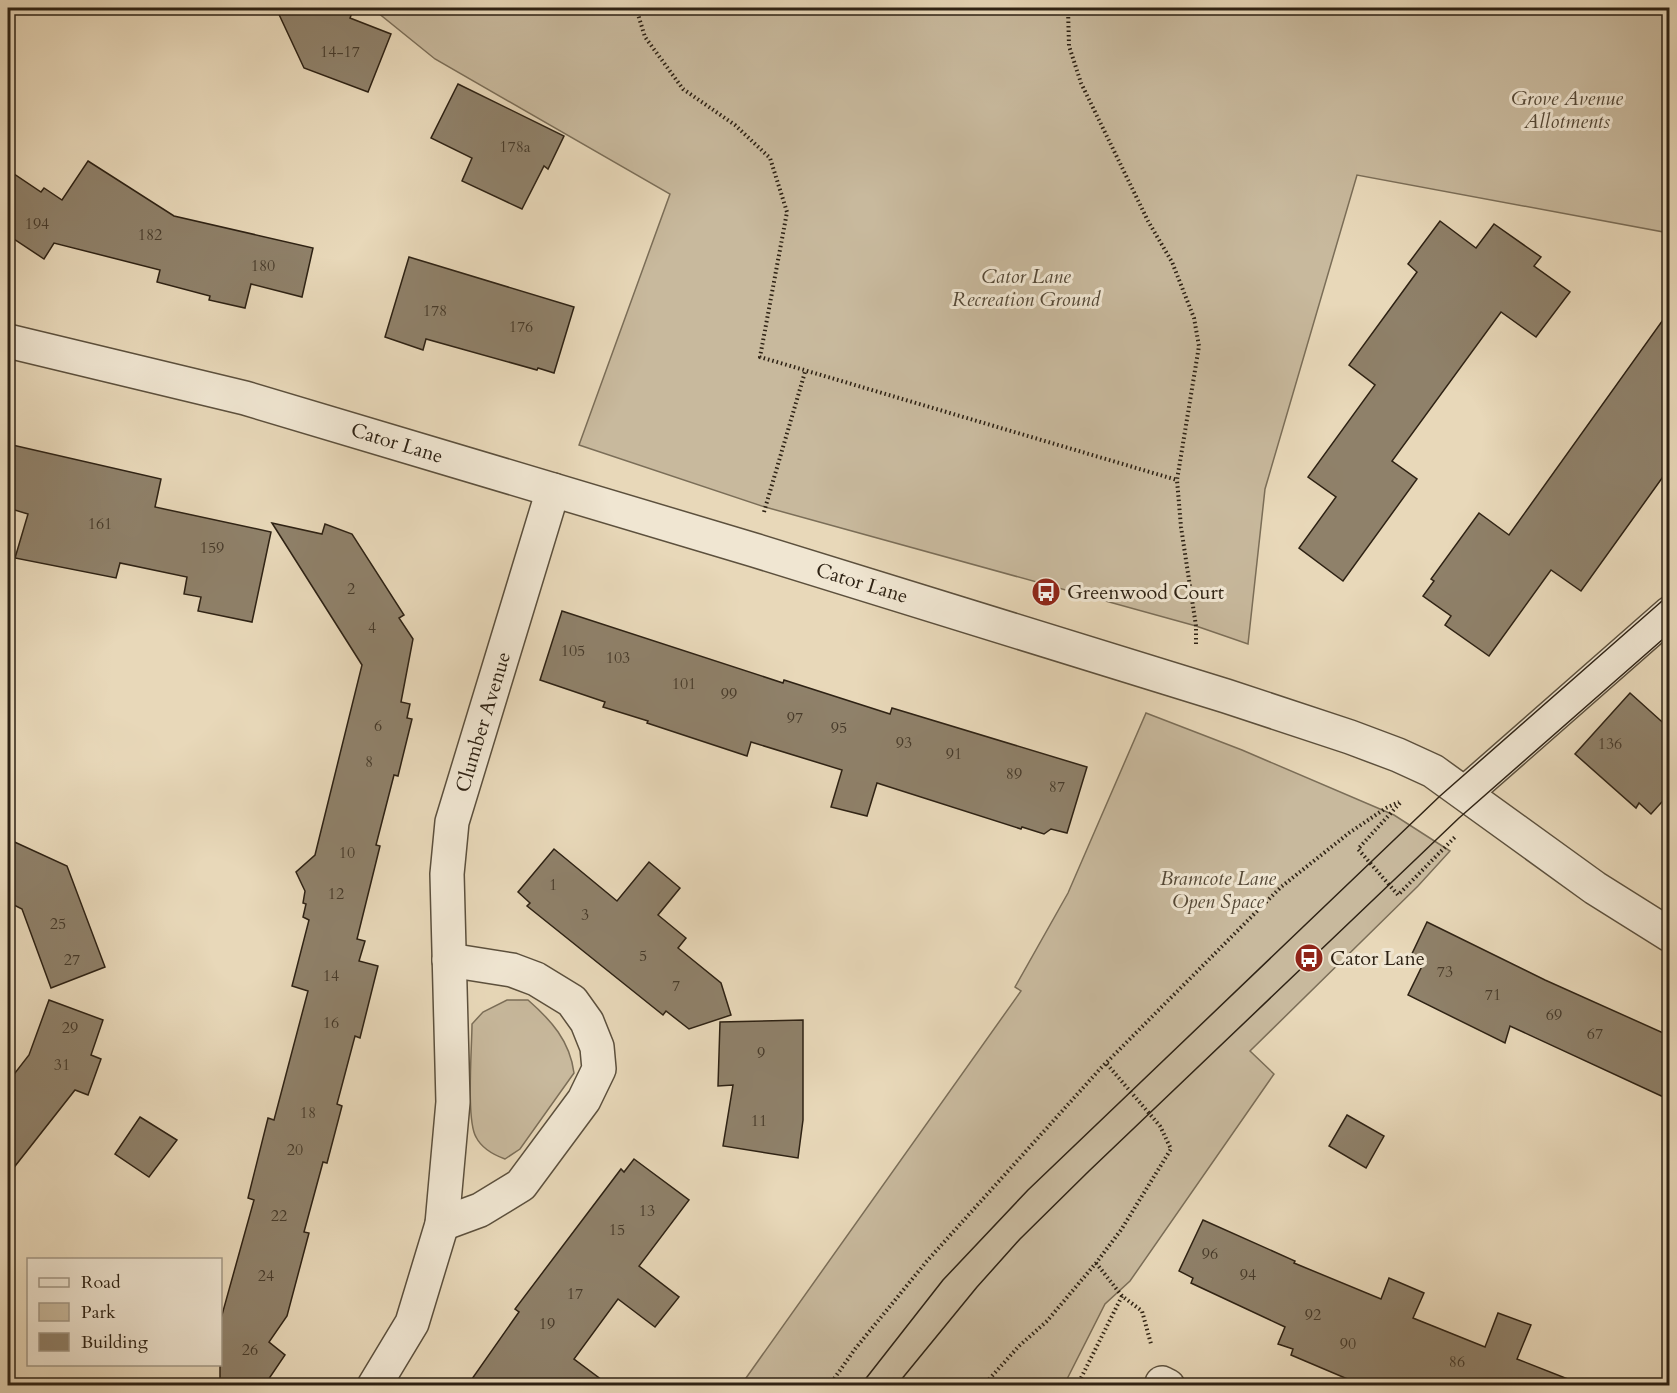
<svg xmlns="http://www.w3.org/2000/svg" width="1677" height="1393" font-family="Cardo,serif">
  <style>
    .green { fill: #c8b99d; stroke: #7b6e58; stroke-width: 1.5 }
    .building { fill: #8f816a; stroke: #2e2214; stroke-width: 1.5 }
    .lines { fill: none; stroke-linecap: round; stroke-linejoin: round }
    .minor-casing { stroke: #5c503d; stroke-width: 36 }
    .path { stroke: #2e2214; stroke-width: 4; stroke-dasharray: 1.5 3; stroke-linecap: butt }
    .minor { stroke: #f0e6d2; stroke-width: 33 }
    .tram { stroke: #2e2214; stroke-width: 1.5 }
    .labels { text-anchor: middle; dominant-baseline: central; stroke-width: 6; stroke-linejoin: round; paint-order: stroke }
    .number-label { font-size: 16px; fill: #463a2a }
    .park-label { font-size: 20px; font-style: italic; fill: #544836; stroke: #f0e6d2 }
    .street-label { font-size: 20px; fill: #2e2214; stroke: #f0e6d2 }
    .poi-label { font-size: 20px; fill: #2e2214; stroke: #f0e6d2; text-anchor: start }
  </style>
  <rect width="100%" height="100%" fill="#e8d8b9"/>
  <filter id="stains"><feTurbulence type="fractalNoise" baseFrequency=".00333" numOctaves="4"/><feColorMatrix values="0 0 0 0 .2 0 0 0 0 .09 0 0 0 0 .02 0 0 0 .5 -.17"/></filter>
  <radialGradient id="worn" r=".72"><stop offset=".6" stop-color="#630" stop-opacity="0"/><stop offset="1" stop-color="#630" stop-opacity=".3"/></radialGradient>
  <g class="green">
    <polygon points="372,8 1669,8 1669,233 1357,175 1265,489 1248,644 1196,626 765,507 579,445 670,194 435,59"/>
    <polygon points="1146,713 1242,750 1394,815 1450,851 1418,886 1250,1051 1274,1074 1130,1281 1105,1304 1064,1385 741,1385 1021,991 1015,987 1068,893"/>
    <path d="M507 1000H528C551 1020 570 1041 574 1073L520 1149 505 1159C494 1155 482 1149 476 1137 466 1120 472 1047 472 1024L483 1012Z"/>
  </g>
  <g class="building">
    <polygon points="276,8 354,8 350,18 391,34 368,92 304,68"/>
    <polygon points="458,84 564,136 548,169 544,166 522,209 462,181 472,158 431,138"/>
    <polygon points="88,161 174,216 313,248 302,297 251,284 245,308 209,300 210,296 157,282 160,270 54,243 44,259 8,235 8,170 41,192 44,188 62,200"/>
    <polygon points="1440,221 1476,248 1494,224 1541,257 1534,266 1570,292 1536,337 1501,312 1392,461 1417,479 1343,581 1299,548 1336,497 1308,477 1375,385 1349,365 1417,272 1408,264"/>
    <polygon points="409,257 574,307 554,373 538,368 537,370 426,339 423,350 385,337"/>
    <polygon points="1670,310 1670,467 1581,591 1551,570 1489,656 1445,625 1451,616 1423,596 1434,581 1431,579 1479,513 1509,535"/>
    <polygon points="8,444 161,479 155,507 271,532 252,622 198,611 201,597 184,594 187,577 120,563 116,578 15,558 28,514 8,508"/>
    <polygon points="272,523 322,534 325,524 352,534 404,615 399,618 413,639 401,702 410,704 407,718 412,719 398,776 394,775 376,845 380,846 357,939 365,941 359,961 378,966 360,1038 355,1036 337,1104 342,1106 327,1163 323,1162 304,1232 309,1233 287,1316 269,1342 285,1355 264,1386 220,1386 220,1322 254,1200 248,1198 268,1118 274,1120 308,991 292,986 309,920 303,917 306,904 303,903 305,891 296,872 315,855 362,665"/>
    <polygon points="562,611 783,683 784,680 890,714 892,708 1087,767 1067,833 1051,829 1044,834 1022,827 1021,829 877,783 867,816 831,807 842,770 751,742 747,756 647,723 648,721 603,707 605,702 540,680"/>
    <polygon points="1630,693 1670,729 1670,793 1651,814 1639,803 1636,808 1575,754"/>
    <polygon points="8,839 67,866 105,967 51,988 22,909 8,902"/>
    <polygon points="554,849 617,901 649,862 680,888 658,915 686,938 678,948 721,983 731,1015 689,1029 666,1011 663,1015 527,906 530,903 518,892"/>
    <polygon points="1427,922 1545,980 1670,1036 1670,1100 1510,1026 1505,1043 1408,995 1423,964 1410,958"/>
    <polygon points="49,1000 103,1020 91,1055 101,1059 88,1095 75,1090 8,1175 8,1082 29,1055"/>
    <polygon points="803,1020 803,1120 798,1158 723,1146 733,1085 718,1086 720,1022"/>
    <polygon points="1347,1115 1384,1136 1366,1168 1329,1146"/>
    <polygon points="140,1117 177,1140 149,1177 115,1154"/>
    <polygon points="634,1159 689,1200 639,1266 679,1297 655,1327 618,1299 574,1359 610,1386 467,1386 519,1312 515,1309 621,1169 624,1172"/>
    <polygon points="1203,1220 1295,1261 1294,1263 1381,1299 1389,1278 1424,1293 1413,1318 1485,1347 1498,1313 1531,1325 1517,1359 1578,1383 1577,1386 1364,1386 1291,1355 1293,1349 1278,1344 1285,1327 1191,1283 1193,1278 1179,1271"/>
  </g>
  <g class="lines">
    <g class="minor-casing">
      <g id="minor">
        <polyline points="8,341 245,398 754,550 1226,696 1350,737 1398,755 1433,771 1595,888 1670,935"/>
        <polyline points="1465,793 1670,613"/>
        <polyline points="442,1224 480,1210 521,1185 584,1100 599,1069 597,1047 587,1022 572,1001 536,979 512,970 449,960"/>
        <polyline points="1162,1383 1168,1386"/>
        <polyline points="374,1386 412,1323 442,1224 453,1102 447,874 452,822 553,490"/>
      </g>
    </g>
    <g class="path">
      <polyline points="636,8 645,37 683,89 735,125 770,158 787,212 760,357 1177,480"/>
      <polyline points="1068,8 1069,46 1081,83 1148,221 1172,262 1194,318 1199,346 1177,480 1181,527 1196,626 1196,644"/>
      <polyline points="764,512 805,372"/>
      <polyline points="1400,803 1358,849 1398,895 1455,837"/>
      <polyline points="1096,1263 1122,1296 1142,1311 1151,1344"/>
      <polyline points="829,1386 855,1349 927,1261 1100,1069 1281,887 1349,833 1386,808 1399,802"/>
      <polyline points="983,1386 1019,1346 1047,1321 1096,1263 1121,1230 1171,1149 1160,1126 1106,1063"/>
      <polyline points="1077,1386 1122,1296"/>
    </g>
    <use href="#minor" class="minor"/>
    <g class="tram">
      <polyline points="860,1386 943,1280 1028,1190 1440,796 1670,594"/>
      <polyline points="896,1386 977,1287 1020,1239 1089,1171 1459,818 1670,633"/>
    </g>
  </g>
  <defs>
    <g id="bus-disc" transform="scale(1.5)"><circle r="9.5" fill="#8f2418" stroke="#f0e6d2"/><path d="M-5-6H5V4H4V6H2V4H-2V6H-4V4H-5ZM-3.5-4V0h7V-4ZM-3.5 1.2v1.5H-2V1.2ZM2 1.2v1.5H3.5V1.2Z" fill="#fff"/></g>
  </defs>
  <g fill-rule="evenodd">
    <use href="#bus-disc" x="1046" y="592"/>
    <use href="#bus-disc" x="1309" y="958"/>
  </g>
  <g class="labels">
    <g class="number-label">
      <text x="340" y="52">14-17</text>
      <text x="515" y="147">178a</text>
      <text x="37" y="224">194</text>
      <text x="150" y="235">182</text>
      <text x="263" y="266">180</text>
      <text x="435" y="311">178</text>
      <text x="521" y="327">176</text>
      <text x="100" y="524">161</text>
      <text x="212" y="548">159</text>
      <text x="351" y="589">2</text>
      <text x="372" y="628">4</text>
      <text x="573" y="651">105</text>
      <text x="618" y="658">103</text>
      <text x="684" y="684">101</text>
      <text x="729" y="694">99</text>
      <text x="795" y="718">97</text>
      <text x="378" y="726">6</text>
      <text x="839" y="728">95</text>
      <text x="904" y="743">93</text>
      <text x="1610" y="744">136</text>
      <text x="954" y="754">91</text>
      <text x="369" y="762">8</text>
      <text x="1014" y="774">89</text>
      <text x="1057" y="787">87</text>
      <text x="347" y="853">10</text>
      <text x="553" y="885">1</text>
      <text x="336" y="894">12</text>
      <text x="585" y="915">3</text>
      <text x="58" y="924">25</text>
      <text x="643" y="956">5</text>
      <text x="72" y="960">27</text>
      <text x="1445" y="972">73</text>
      <text x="331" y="976">14</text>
      <text x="676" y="986">7</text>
      <text x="1493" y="995">71</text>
      <text x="1554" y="1015">69</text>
      <text x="331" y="1023">16</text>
      <text x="70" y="1028">29</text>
      <text x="1595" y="1034">67</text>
      <text x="761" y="1053">9</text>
      <text x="62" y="1065">31</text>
      <text x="308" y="1113">18</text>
      <text x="759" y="1121">11</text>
      <text x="295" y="1150">20</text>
      <text x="647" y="1211">13</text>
      <text x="279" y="1216">22</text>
      <text x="617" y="1230">15</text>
      <text x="1210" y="1254">96</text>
      <text x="1248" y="1275">94</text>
      <text x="266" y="1276">24</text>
      <text x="575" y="1294">17</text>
      <text x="1313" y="1315">92</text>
      <text x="547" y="1324">19</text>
      <text x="1348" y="1344">90</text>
      <text x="250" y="1350">26</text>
      <text x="1457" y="1362">86</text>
    </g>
    <g class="park-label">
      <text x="1567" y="98">Grove Avenue<tspan x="1567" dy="23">Allotments</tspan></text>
      <text x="1026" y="276">Cator Lane<tspan x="1026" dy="23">Recreation Ground</tspan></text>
      <text x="1218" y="878">Bramcote Lane<tspan x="1218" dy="23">Open Space</tspan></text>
    </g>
    <g class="street-label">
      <text transform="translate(397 443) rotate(17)">Cator Lane</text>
      <text transform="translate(862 583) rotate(17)">Cator Lane</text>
      <text transform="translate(483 722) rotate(-73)">Clumber Avenue</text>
    </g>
    <g class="poi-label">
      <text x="1067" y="592">Greenwood Court</text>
      <text x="1330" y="958">Cator Lane</text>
    </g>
  </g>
  <rect width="1677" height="1393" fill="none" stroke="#e8d8b9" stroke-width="30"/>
  <rect x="9" y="9" width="1659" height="1375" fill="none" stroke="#2e2214" stroke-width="3"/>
  <rect x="15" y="15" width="1647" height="1363" fill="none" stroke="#2e2214" stroke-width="1.5"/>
  <rect x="27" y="1258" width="195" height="108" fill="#f0e6d2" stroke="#a29886" stroke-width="1.5"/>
  <rect x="39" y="1278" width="30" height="9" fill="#f0e6d2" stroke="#a29886" stroke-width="1.5"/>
  <text x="81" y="1288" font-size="18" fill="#2e2214">Road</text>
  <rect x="39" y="1303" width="30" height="18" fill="#c8b99d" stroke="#a29886" stroke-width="1.5"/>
  <text x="81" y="1318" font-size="18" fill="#2e2214">Park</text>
  <rect x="39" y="1333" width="30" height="18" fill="#8f816a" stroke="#a29886" stroke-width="1.5"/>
  <text x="81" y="1348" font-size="18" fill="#2e2214">Building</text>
  <rect width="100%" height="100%" filter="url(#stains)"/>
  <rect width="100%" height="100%" fill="url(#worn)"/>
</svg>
